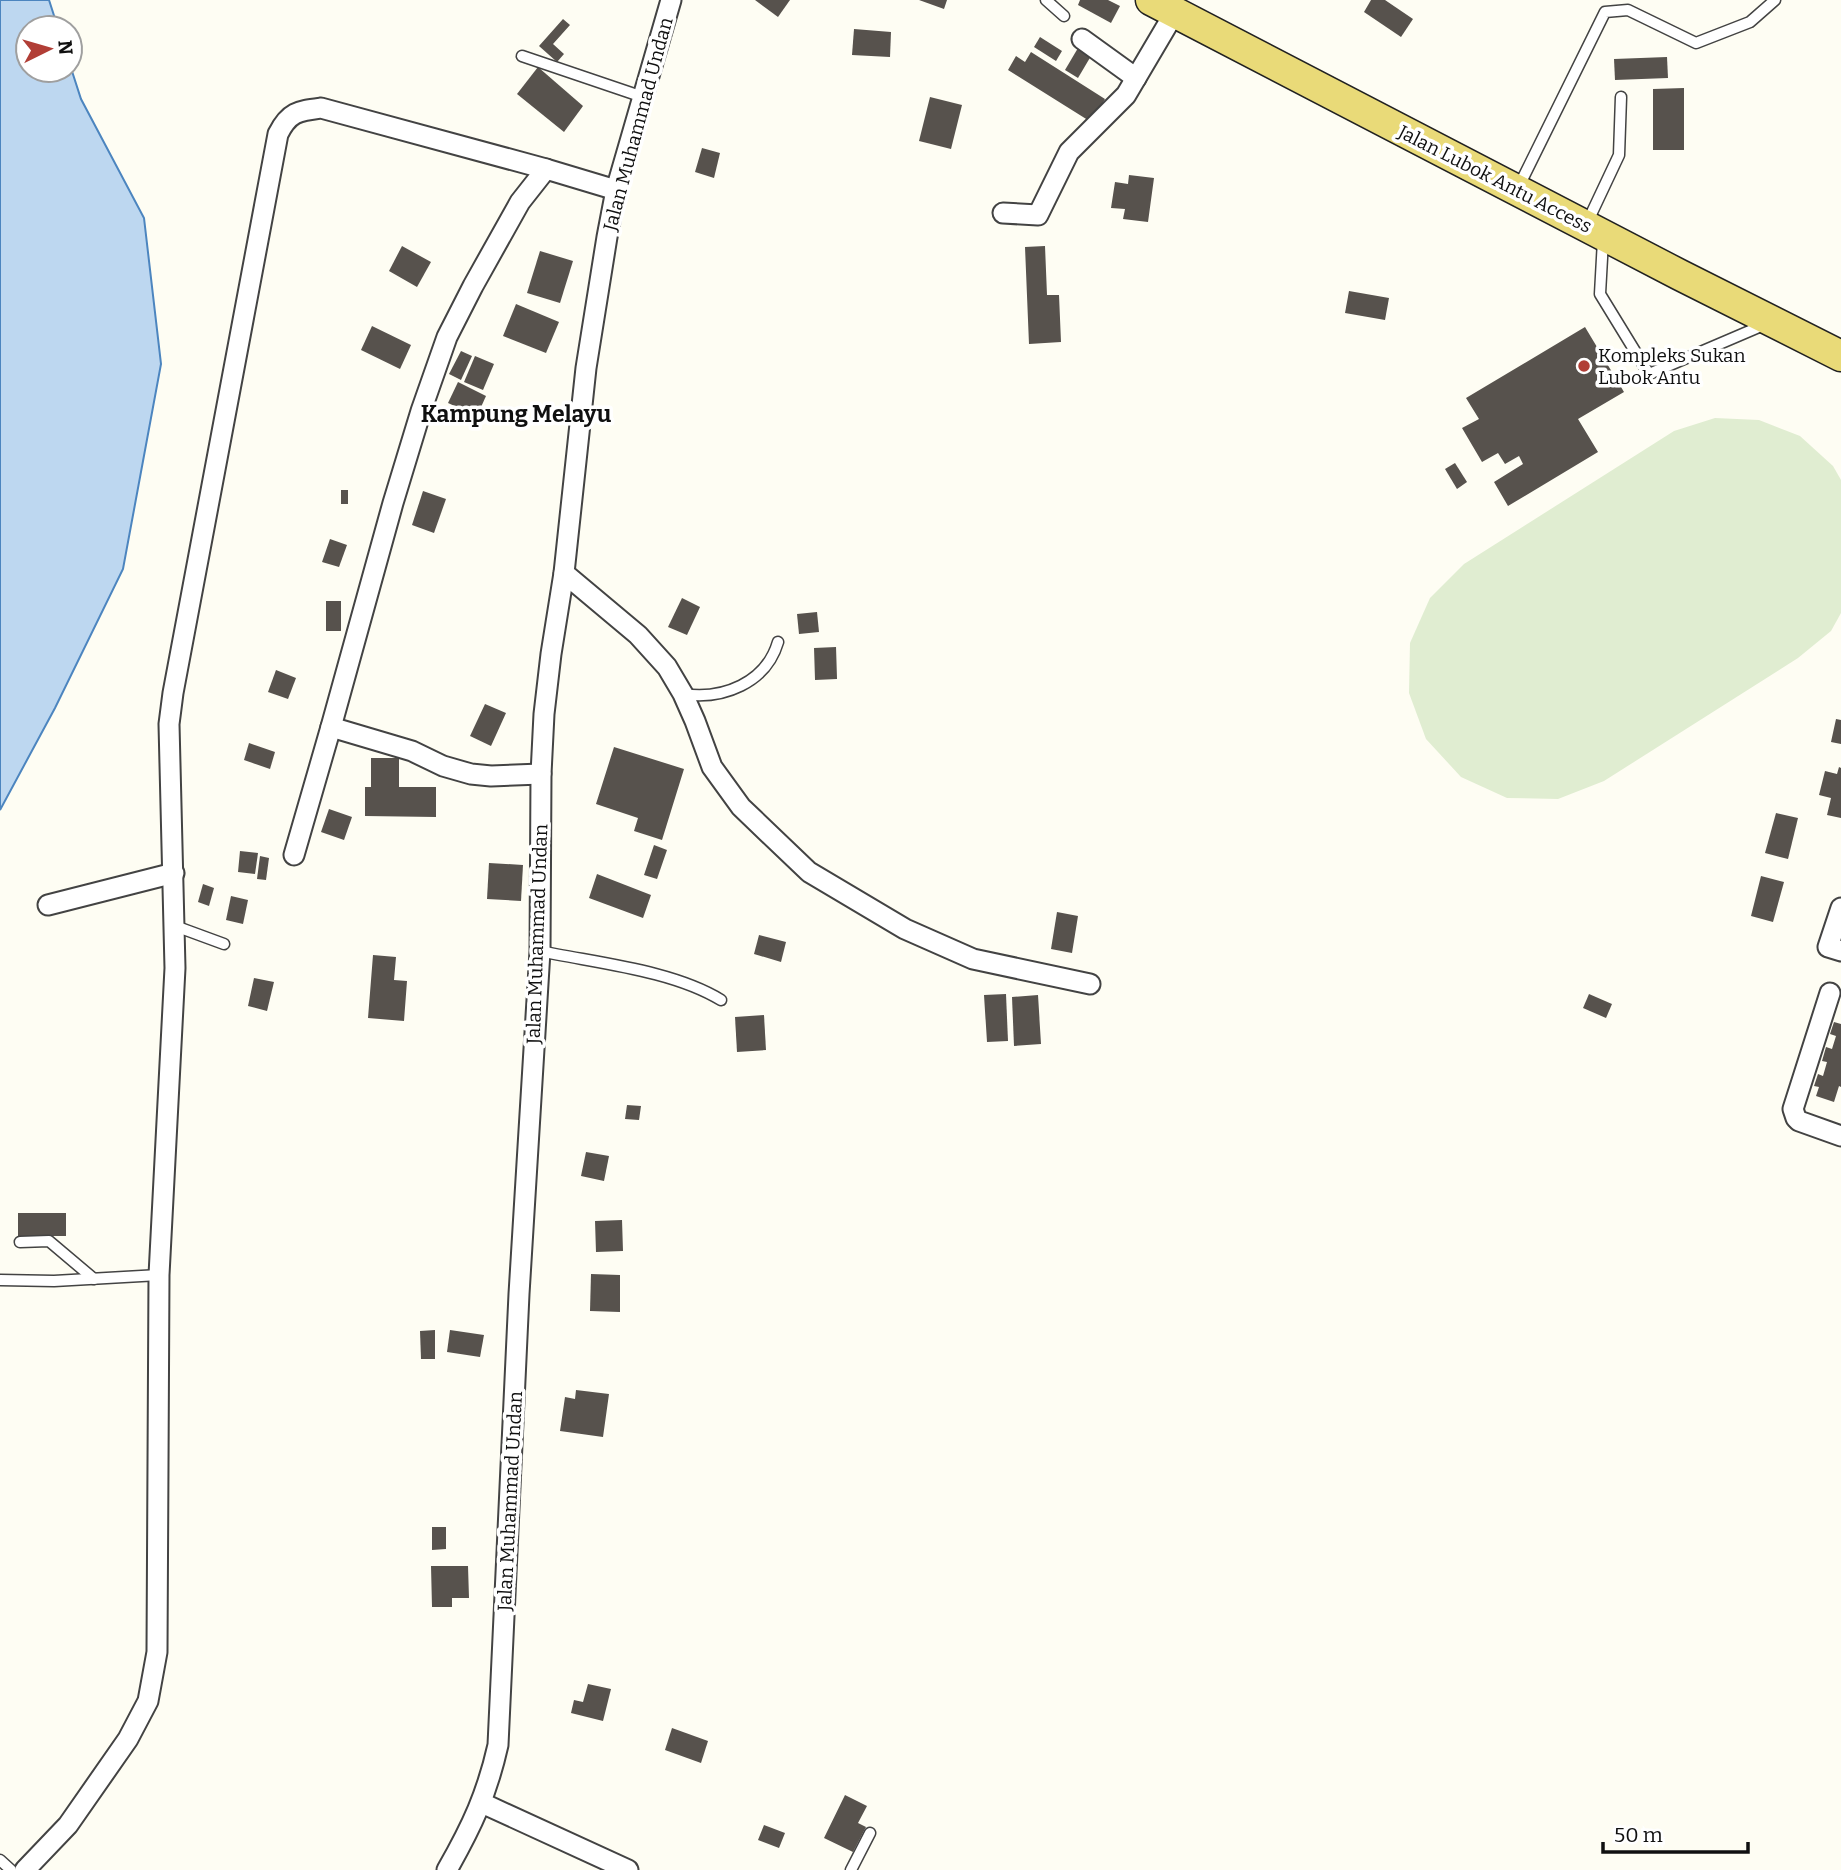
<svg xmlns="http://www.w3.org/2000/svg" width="1841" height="1870" font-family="Bitter,serif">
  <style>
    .pitch { fill: #e0edd1 }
    .water { fill: #bdd7f0; stroke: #4c85bf; stroke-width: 2 }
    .building { fill: #57524d }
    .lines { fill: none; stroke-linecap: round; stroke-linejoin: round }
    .lane-casing { stroke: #434343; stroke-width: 13 }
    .street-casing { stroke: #434343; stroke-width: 23 }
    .primary-casing { stroke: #212121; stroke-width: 33 }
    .lane { stroke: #fff; stroke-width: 10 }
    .street { stroke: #fff; stroke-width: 19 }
    .primary { stroke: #e9da78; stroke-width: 30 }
    .poi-dot { fill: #b13e36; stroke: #fff; stroke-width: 2.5 }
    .labels { text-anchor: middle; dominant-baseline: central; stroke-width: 7; stroke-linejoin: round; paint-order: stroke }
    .street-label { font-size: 19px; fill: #101010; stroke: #fff }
    .poi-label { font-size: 19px; fill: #101010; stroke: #fff; text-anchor: start }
    .quarter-label { font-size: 23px; font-weight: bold; fill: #101010; stroke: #fff }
  </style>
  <rect width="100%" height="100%" fill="#fefdf3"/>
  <polygon class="pitch" points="1715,418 1759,420 1800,436 1833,466 1841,480 1841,613 1831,631 1798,658 1604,781 1558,799 1507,798 1461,777 1426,739 1409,693 1410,643 1430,598 1464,564 1674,431"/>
  <polygon class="water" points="0,0 49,0 58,28 28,28 28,70 70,70 70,65 81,99 144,218 161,364 123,569 55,708 0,810"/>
  <g class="building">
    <polygon points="755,0 790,0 778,17"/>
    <polygon points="919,0 947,0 944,9"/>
    <polygon points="1080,0 1108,0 1120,6 1111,23 1078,5"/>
    <polygon points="1371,0 1385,0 1413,19 1401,37 1364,12"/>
    <polygon points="563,19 570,25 553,44 564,54 557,62 539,46"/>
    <polygon points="854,29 891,32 890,57 852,55"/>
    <polygon points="1040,37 1062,51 1056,61 1034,47"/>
    <polygon points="1078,48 1091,56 1078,78 1065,70"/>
    <polygon points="1031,52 1105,99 1091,122 1008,70 1016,56 1025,62"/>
    <polygon points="1667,57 1668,78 1615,80 1614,59"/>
    <polygon points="538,67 583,106 564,132 517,94"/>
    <polygon points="1684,88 1684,150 1653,150 1653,89"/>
    <polygon points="930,97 962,105 951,149 919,141"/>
    <polygon points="702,148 720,153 714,178 695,172"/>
    <polygon points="1129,175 1154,178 1148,222 1123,219 1125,209 1111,208 1115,182 1128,184"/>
    <polygon points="402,246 431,262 417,287 389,271"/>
    <polygon points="1045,246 1047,295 1059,295 1061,342 1029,344 1025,247"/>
    <polygon points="540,251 573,261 560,303 527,293"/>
    <polygon points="1349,291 1389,298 1385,320 1345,313"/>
    <polygon points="516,304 559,322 546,353 503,336"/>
    <polygon points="372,326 411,345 400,369 361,350"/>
    <polygon points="1585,327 1624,392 1578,419 1598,452 1508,506 1494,482 1523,464 1519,456 1505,464 1498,453 1482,462 1462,428 1479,419 1466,398"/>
    <polygon points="461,351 472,356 461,380 449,374"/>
    <polygon points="475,356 494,364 483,390 464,382"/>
    <polygon points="458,382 486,396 477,416 448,403"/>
    <polygon points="1455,463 1467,482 1457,489 1445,469"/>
    <rect x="341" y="490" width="7" height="14"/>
    <polygon points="423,491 446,499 434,533 412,525"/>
    <polygon points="330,539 347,545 339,567 322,562"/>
    <polygon points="682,598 700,607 687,635 668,627"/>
    <rect x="326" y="601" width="15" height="30"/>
    <polygon points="817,612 819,632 799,634 797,614"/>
    <polygon points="836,647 837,679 815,680 814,648"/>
    <polygon points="276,670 296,678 288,699 268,692"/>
    <polygon points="485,704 506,713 491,746 470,736"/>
    <polygon points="1836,719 1841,720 1841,744 1831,742"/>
    <polygon points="249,743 275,752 270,769 244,760"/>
    <polygon points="614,747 684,769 662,840 634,831 638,818 596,804"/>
    <polygon points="371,758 399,758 399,787 436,787 436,817 365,816 365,787 371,787"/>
    <polygon points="1839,767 1841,768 1841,818 1827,815 1831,798 1819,795 1825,771 1837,774"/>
    <polygon points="329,809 352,817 344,840 321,832"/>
    <polygon points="1776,813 1798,818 1788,859 1765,853"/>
    <polygon points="654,845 667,850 657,879 644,875"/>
    <polygon points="240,851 258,853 255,874 238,872"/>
    <polygon points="260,856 269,858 266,880 257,879"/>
    <polygon points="489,863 523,865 521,901 487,899"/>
    <polygon points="597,874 651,895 643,918 589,898"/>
    <polygon points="1761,876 1784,882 1773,922 1751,916"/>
    <polygon points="203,884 214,888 209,906 198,902"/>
    <polygon points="231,896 248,900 243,924 226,920"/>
    <polygon points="1057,912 1078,916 1072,953 1051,949"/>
    <polygon points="759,935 786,942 781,962 754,954"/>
    <polygon points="373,955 396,957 394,980 407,981 404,1021 368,1018"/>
    <polygon points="254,978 274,982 267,1011 248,1006"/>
    <polygon points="1006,994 1008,1041 987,1042 984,995"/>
    <polygon points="1589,994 1612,1004 1606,1018 1583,1008"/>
    <polygon points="1038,995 1041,1044 1014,1046 1012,997"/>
    <polygon points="764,1015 766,1050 737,1052 735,1017"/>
    <polygon points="1834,1022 1841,1024 1841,1087 1839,1086 1834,1102 1816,1096 1819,1087 1814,1086 1818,1074 1823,1076 1827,1062 1822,1061 1826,1047 1832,1049 1836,1036 1830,1034"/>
    <polygon points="627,1105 641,1106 639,1120 625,1119"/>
    <polygon points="586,1152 609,1156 604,1181 581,1176"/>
    <rect x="18" y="1213" width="48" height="23"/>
    <polygon points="622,1220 623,1251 596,1252 595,1221"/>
    <polygon points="591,1274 620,1275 620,1312 590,1311"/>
    <polygon points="435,1330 435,1359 421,1359 420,1331"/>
    <polygon points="450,1330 484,1335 480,1357 447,1352"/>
    <polygon points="576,1390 609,1394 603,1437 560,1431 565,1397 575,1399"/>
    <polygon points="432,1527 446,1527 446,1549 432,1550"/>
    <polygon points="431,1566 468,1566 469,1598 452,1598 452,1607 432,1607"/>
    <polygon points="588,1684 611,1689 603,1721 571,1713 574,1700 583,1702"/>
    <polygon points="672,1728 708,1741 701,1763 665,1750"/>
    <polygon points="845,1795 867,1806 858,1823 866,1827 853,1852 824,1838"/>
    <polygon points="764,1825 785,1833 779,1848 758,1840"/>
  </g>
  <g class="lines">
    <g class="lane-casing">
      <g id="lane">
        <polyline points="1046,0 1064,16"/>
        <polyline points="522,56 643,97"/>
        <polyline points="1519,186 1605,12 1628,10 1696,43 1750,22 1775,0"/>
        <polyline points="1587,223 1619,155 1621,97"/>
        <polyline points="1603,240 1600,294 1649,374 1766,324"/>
        <path d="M683 694C723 700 766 683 778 642"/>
        <polyline points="175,926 224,944"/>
        <path d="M540 951C596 963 672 970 721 1000"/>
        <polyline points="20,1242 49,1241 94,1279"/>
        <polyline points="0,1280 54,1281 159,1275"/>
        <polyline points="0,1860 11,1870"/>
        <polyline points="851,1870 870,1833"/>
      </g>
    </g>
    <g class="street-casing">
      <g id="street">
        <polyline points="1082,39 1136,78"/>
        <polyline points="1003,213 1038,215 1069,152 1126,95 1175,12"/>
        <polyline points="564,573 638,635 667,667 683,694 695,721 712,767 741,807 809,872 905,929 973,959 1090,984"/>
        <polyline points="331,727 412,751 443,766 471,774 491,776 541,774"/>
        <polyline points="294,855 331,727 393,503 421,411 447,337 473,286 520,202 546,169"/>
        <polyline points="48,905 174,873"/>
        <polyline points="1841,908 1828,947 1841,951"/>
        <polyline points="1830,993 1793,1109 1796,1118 1799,1121 1841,1136"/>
        <polyline points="482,1803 628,1870"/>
        <path d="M25 1870 68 1825 128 1739 148 1701 157 1652 159 1275 175 968 169 724 173 693 278 134C289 112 298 111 321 108L546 169 616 190"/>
        <path d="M447 1870C472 1826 487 1794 498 1745L519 1294 540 951 541 774 544 714 551 654 564 573 586 368 607 237 616 190 671 0"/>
      </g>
    </g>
    <g class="primary-casing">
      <polyline id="primary" points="1151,0 1680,275 1841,356"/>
    </g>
    <use href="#lane" class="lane"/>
    <use href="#street" class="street"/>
    <use href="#primary" class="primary"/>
  </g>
  <circle class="poi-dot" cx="1584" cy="366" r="7"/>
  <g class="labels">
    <g class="street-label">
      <text transform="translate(638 124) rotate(-75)">Jalan Muhammad Undan</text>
      <text transform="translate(1495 179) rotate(27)">Jalan Lubok Antu Access</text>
      <text transform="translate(537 934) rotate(-88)">Jalan Muhammad Undan</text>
      <text transform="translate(510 1501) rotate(-87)">Jalan Muhammad Undan</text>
    </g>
    <g class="poi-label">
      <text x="1598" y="355">Kompleks Sukan<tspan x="1598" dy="22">Lubok Antu</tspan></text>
    </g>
    <g class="quarter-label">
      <text x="516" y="414">Kampung Melayu</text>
    </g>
  </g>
  <g transform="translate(49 49) rotate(85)"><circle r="33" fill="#ffffff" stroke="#9f9f9f" stroke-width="2"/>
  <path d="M0-5L12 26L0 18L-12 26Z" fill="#b13e36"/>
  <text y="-10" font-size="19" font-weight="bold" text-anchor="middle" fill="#101010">N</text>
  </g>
  <path d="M1603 1842v10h145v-10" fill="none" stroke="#101010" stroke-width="3.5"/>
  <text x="1614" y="1842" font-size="21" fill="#101010" stroke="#ffffff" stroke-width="5" paint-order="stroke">50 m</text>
</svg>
